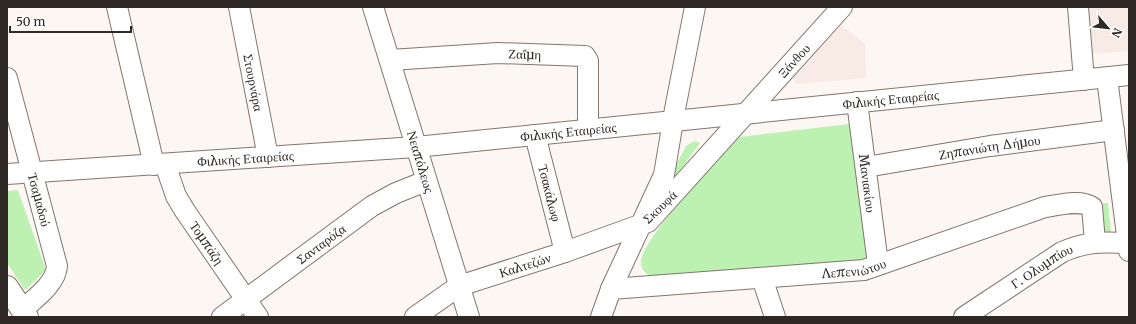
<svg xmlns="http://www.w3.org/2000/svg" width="1136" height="324" font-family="Merriweather,serif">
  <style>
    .built { fill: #f8eae4 }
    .green { fill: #bdf1b2 }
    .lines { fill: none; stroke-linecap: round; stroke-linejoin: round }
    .minor-casing { stroke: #82756f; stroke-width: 22 }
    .major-casing { stroke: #82756f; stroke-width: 24 }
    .minor { stroke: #fff; stroke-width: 20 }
    .major { stroke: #fff; stroke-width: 22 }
    .labels { text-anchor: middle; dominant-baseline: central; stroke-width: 3; stroke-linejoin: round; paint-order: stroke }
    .street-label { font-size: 13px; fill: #2f2926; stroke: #fff }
  </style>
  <rect width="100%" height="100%" fill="#fdf7f4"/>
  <g class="built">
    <polygon points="1086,7 1129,7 1129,51 1090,54"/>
    <polygon points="839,23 865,44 866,78 797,84 792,77"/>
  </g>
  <g class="green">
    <path d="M849 124 868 261 649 276C644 272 640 267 641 261 646 233 718 161 739 137Z"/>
    <polygon points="694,141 700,143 673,180 670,177 686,146"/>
    <polygon points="18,190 46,270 25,290 7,263 7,191"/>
    <polygon points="1096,203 1108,203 1111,233 1104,239"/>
  </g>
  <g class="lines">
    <g class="minor-casing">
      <g id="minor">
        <polyline points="117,7 154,165"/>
        <path id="s1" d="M239 7 268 157"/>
        <path id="s2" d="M373 7 469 317"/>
        <polyline points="1078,7 1084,80"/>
        <path id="s3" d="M390 60 498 53 585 56 588 61V129"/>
        <path id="s4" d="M7 78 57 266C56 284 34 299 22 310"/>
        <polyline points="1107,78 1129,251"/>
        <path id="s5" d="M857 102 878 264"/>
        <path id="s6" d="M535 135 565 252"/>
        <path id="s7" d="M165 164 176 196 185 211 258 317"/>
        <path id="s8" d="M866 167 990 146 1114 130"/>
        <path id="s9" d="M7 174 416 147 1129 75"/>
        <polyline points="762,278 775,317"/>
        <path id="s10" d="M611 289 864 270 1045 207C1059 205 1080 199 1092 207L1095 242"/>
        <path id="s11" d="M222 317 372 206 396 193 426 181"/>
        <path id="s12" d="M415 317 459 286 565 252 648 222 842 7"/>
        <polyline points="601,317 611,289 664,175 675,109 695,7"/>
        <path id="s13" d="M964 317 1062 252C1087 241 1103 242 1129 243"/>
      </g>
    </g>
    <g class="major-casing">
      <polyline id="major" points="7,287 27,317"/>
    </g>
    <use href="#minor" class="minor"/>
    <use href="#major" class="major"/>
  </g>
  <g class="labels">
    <g class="street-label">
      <text stroke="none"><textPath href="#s3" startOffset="135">Ζαΐμη</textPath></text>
      <text stroke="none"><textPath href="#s12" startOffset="471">Ξάνθου</textPath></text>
      <text stroke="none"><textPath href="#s1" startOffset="77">Στουρνάρα</textPath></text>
      <text stroke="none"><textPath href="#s9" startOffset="887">Φιλικής Εταιρείας</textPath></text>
      <text stroke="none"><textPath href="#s9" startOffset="563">Φιλικής Εταιρείας</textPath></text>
      <text stroke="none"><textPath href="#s8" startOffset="125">Ζηπανιώτη Δήμου</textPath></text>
      <text stroke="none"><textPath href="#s9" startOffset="239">Φιλικής Εταιρείας</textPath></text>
      <text stroke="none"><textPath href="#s2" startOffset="162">Νεαπόλεως</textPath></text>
      <text stroke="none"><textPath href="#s5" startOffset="82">Μανιακίου</textPath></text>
      <text stroke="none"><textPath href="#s6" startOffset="60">Τσακάλωφ</textPath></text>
      <text stroke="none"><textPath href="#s4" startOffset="126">Τσαμαδού</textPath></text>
      <text transform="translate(660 207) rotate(-44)">Σκουφά</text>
      <text stroke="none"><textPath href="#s7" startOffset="90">Τομπάζη</textPath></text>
      <text stroke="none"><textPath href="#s11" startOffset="123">Σανταρόζα</textPath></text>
      <text stroke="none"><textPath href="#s12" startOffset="123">Καλτεζών</textPath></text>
      <text stroke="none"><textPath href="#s10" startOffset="244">Λεπενιώτου</textPath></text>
      <text stroke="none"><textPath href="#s13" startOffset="93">Γ. Ολυμπίου</textPath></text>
    </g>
  </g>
  <rect width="1136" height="324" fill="none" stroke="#2f2926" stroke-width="16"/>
  <g transform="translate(1108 28) rotate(118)" stroke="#ffffff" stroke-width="3" paint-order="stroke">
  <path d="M0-3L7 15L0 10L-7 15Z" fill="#2f2926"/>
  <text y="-6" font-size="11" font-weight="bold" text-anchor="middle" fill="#2f2926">N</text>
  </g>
  <path d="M10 26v6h121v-6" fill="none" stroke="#2f2926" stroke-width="2"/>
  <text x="16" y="26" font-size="12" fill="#2f2926" stroke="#ffffff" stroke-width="3" paint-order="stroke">50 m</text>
</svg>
